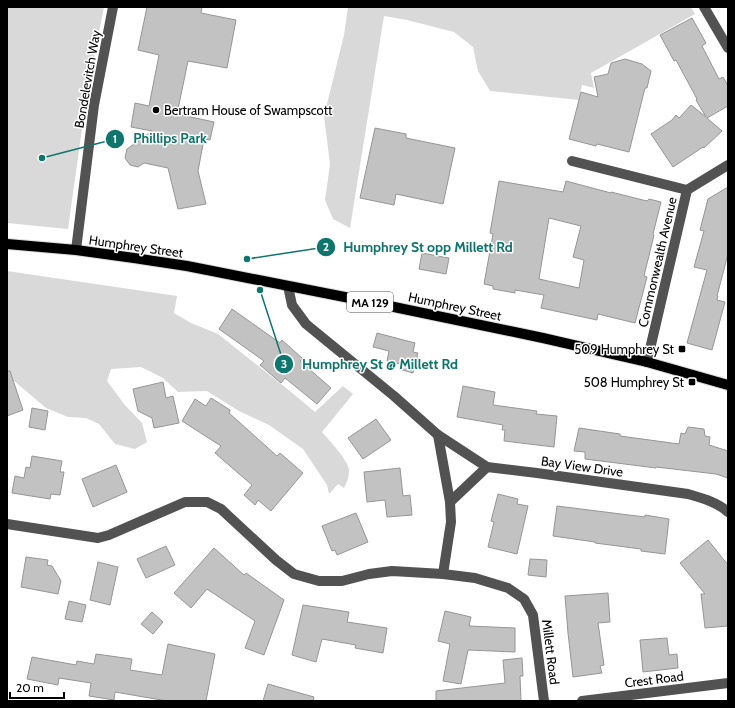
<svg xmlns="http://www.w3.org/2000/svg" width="735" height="708" font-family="Cabin,sans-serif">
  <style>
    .green { fill: #d9d9d9 }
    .building { fill: #c2c2c2; stroke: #969696; fill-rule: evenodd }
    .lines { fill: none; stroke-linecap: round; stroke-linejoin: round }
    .major-casing { stroke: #dbdbdb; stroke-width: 12 }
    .minor { stroke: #525252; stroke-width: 10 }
    .major { stroke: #000; stroke-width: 10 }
    .poi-dot { fill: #000; stroke: #fff; stroke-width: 1.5 }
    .labels { text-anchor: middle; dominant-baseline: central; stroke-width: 3; stroke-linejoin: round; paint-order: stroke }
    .shield { fill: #fff; stroke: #4c4c4c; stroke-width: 1 }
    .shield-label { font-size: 12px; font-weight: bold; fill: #000 }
    .street-label { font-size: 13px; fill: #000; stroke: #fff }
    .poi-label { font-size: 13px; fill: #000; stroke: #fff; text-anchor: end }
    .leader { fill: none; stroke: #0f766e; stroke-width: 1.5 }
    .callout-dot { fill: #0f766e; stroke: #fff; stroke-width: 1.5 }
    .mark-label { font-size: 12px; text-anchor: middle; font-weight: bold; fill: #fff }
    .callout-label { font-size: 14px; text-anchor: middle; font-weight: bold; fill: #0f766e; stroke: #fff; stroke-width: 3; stroke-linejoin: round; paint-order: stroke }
  </style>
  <rect width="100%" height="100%" fill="#fff"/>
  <g class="green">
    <polygon points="7,7 104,7 87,93 68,229 7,223"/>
    <polygon points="348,7 691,7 695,14 591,73 594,88 582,85 579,100 490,91 478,71 473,47 454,32 407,20 384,16 350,228 333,219 325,200 330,164 324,116 344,35"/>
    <path d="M7 271 177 296 174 313 191 323 218 334 296 396 315 412 343 386 353 394 322 432C329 440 348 460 349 470 349 477 347 482 344 488L338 484 329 494 327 485 303 449 269 425 239 411 207 391 178 392 163 378 141 367 111 369 107 381 124 404 142 423 147 442 135 449 115 444 99 424 86 418 68 417 46 408 7 375Z"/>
  </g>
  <g class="building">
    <polygon points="147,7 202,7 201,13 236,20 227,68 188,61 177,114 214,122 210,140 204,139 198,171 206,204 178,209 168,168 144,163 138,167 130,165 125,158 127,149 152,131 131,127 135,103 149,106 159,55 138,50"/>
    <polygon points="692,18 706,43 702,46 719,79 723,77 728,86 728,106 707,118 722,131 704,148 703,147 673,167 651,134 672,120 676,115 679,118 691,105 706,117 696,100 697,99 676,60 674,61 660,35"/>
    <polygon points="625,59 642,64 651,71 647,88 645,88 629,152 597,144 596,146 569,139 581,92 598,97 594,77 608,74 611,63"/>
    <polygon points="375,128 406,134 406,138 455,148 443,204 396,194 394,205 360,198"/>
    <path d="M499 181 563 192 566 181 611 193V192L647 201 649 199 661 202 653 234 654 235 644 276 647 277 635 323 598 314 597 320 541 308 544 295 515 290V293L493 289V286L484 284 493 234 490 233ZM549 218 581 226 573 257 584 260 579 288 539 279Z"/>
    <polygon points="728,187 728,254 717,296 718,296 717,300 725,302 712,350 687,343 707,270 694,267 704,231 700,230 708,199"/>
    <polygon points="422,253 449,258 446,274 419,269"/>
    <polygon points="232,309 280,343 282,340 303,359 300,361 331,388 317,404 285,378 281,383 260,365 264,361 219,329"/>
    <polygon points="377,333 415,343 413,352 418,353 413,373 399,369 400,364 387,361 389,351 373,347"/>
    <polygon points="7,371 10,371 23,410 7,416"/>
    <polygon points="163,382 166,398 173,396 179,423 154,428 152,418 138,411 133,389"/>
    <polygon points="463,386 495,392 493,405 537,411 536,414 557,416 554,447 504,441 505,430 502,430 503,425 457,417"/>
    <polygon points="211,398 230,410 229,413 277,456 280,453 303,473 271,511 258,500 255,505 244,495 252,485 215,453 221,446 182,421 195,399 206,406"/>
    <polygon points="32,408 48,411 45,430 29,427"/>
    <polygon points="376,419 391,440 363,459 348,438"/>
    <polygon points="688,427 704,429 705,436 710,437 709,445 728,451 728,478 716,474 656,467 656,468 585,459 585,452 574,451 579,428 620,434 620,436 679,444 681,433 685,434"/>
    <polygon points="32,456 62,461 60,472 64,472 60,495 51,494 50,499 12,493 15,476 24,478 26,467 30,468"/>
    <polygon points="116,465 127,492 93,507 82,479"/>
    <polygon points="400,468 403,496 410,495 412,515 387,517 385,500 367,502 364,472"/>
    <polygon points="498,494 518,499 517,504 528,506 517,554 488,547 494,522 491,521"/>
    <polygon points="557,506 645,517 645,515 669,519 665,554 641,551 641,549 595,543 595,542 553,536"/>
    <polygon points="356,513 368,542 337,555 335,550 332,551 322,526"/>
    <polygon points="708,540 728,565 728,626 705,628 701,594 705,594 680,563"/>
    <polygon points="166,546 175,565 146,578 137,559"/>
    <polygon points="214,548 244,575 246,573 284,600 264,655 245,648 255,621 207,589 191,608 174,593"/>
    <polygon points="26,557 48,560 47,565 52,566 61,581 58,594 21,587"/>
    <polygon points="530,559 547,560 546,577 528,575"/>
    <polygon points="98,562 118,567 110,605 90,600"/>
    <polygon points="608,593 610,622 598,623 604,665 600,666 602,673 573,677 568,633 565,596"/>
    <polygon points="69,601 86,605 82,622 65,619"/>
    <polygon points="303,605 349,612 347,622 387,628 383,653 355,648 356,645 322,639 316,662 292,655"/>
    <polygon points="445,611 471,617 469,626 515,628 515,652 468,650 461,684 443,681 450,644 438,641"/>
    <polygon points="152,612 163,622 153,634 141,624"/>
    <polygon points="667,638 669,655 677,654 678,668 643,672 640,640"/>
    <polygon points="168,644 215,654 206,701 167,701 115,692 114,700 89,696 91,683 59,678 58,685 27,679 32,657 76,665 77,661 94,664 96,654 132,659 130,670 162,675"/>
    <polygon points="522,658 523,676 520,676 521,701 436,701 436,691 505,683 503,660"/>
    <polygon points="268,684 314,697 313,701 263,701"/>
  </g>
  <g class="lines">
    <g class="major-casing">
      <polyline id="major" points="7,244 76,250 134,258 187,266 370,302 543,338 647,362 728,385"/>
    </g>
    <g class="minor">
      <polyline points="704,7 728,48"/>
      <polyline points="572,161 687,190"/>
      <polyline points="76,250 94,105 113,7"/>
      <polyline points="288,286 292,305 306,324 394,396 438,435 450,502 451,522 443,574"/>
      <polyline points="647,362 687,190 728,165"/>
      <path d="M438 435 487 467 537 473 688 494C702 498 717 502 728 512"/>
      <polyline points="450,502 487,467"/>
      <polyline points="7,524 98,538 109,535 185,502 207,502 221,509 276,560 294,574 319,581 342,581 369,574 392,571 443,574 475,578 508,588 524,599 533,615 544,701"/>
      <polyline points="582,701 728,683"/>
    </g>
    <use href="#major" class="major"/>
  </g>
  <g class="poi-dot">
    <circle cx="156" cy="110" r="4"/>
    <rect x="678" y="345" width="8" height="8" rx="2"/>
    <rect x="688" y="378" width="8" height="8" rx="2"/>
  </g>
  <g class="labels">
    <rect class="shield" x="347" y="292" width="46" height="20" rx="3"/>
    <g class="shield-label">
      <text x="370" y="302">MA 129</text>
    </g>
    <g class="street-label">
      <text transform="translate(87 79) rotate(-80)">Bondelevitch Way</text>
      <text transform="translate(136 246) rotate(8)">Humphrey Street</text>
      <text transform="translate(657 262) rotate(-77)">Commonwealth Avenue</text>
      <text transform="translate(455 306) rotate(12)">Humphrey Street</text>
      <text transform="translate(582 466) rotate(8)">Bay View Drive</text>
      <text transform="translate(551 652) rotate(83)">Millett Road</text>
      <text transform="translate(654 679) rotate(-7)">Crest Road</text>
    </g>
    <g class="poi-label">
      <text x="164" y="110" text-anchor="start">Bertram House of Swampscott</text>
      <text x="674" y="349">509 Humphrey St</text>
      <text x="684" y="382">508 Humphrey St</text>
    </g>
  </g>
  <path class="leader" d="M42 158L115 139M247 259L326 247M260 290L284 364"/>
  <g class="callout-dot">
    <circle cx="42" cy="158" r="4"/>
    <circle cx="247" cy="259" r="4"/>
    <circle cx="260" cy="290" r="4"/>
    <circle cx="115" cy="139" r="10"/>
    <circle cx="326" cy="247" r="10"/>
    <circle cx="284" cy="364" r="10"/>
  </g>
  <g class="mark-label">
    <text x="115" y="143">1</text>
    <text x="326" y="251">2</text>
    <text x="284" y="368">3</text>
  </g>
  <g class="callout-label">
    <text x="170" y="143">Phillips Park</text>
    <text x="428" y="252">Humphrey St opp Millett Rd</text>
    <text x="380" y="369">Humphrey St @ Millett Rd</text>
  </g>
  <rect width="735" height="708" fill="none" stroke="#000000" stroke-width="16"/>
  <path d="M10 692v6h54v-6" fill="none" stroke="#000000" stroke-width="2"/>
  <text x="16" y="692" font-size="12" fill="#000000" stroke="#ffffff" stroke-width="3" paint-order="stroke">20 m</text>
</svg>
